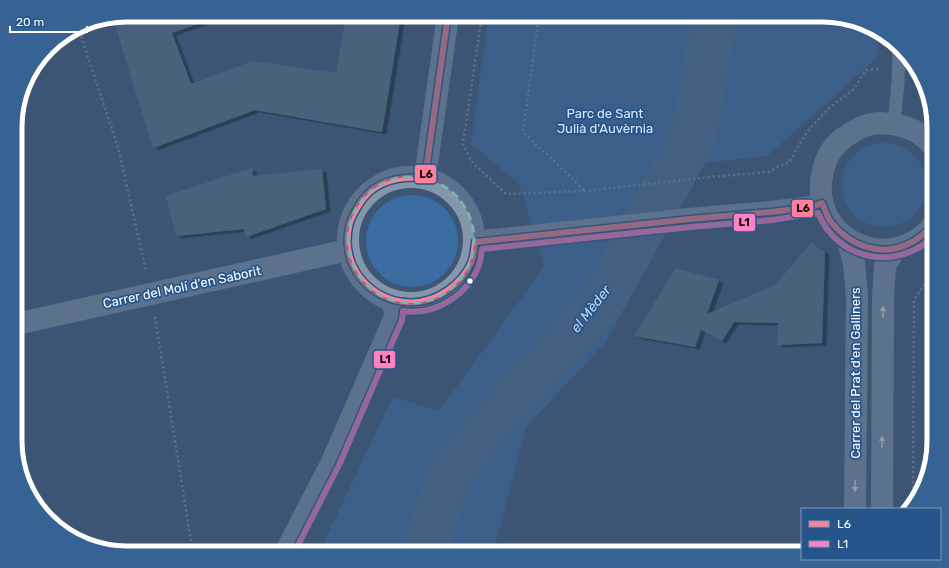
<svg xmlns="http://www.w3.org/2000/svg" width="949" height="568" font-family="Rubik,sans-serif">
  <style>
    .green { fill: #3b6ca1 }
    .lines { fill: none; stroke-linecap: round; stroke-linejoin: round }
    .river { stroke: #4c6c90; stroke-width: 46 }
    .building { fill: #5b6f86; filter: url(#shadow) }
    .path { stroke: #8496a9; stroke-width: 2.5; stroke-dasharray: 2 3; stroke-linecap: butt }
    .service { stroke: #8496a9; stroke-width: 13 }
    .minor { stroke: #8496a9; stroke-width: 22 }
    .bus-1-casing { stroke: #26558b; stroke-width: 9 }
    .bus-2-casing { stroke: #26558b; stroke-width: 9 }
    .bus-1 { stroke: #ff8098; stroke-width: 6 }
    .bus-2 { stroke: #ff80c5; stroke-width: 6 }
    .oneway { fill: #edeff2 }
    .marked { fill: none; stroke: #7bb4af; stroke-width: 3; stroke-dasharray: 8 5; stroke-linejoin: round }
    .bus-dot { fill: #fff; stroke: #26558b; stroke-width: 1.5 }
    .labels { text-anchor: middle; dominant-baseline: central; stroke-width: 3.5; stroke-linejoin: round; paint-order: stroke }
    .park-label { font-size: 13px; fill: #d9e8f8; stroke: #26558b }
    .street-label { font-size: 13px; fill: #fff; stroke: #26558b }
    .water-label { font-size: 14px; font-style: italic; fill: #c1d8f1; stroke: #26558b }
    .rim { fill: none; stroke: #fff; stroke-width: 5 }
    .line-badge { stroke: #26558b; stroke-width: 1.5 }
    .pale-badge-label { font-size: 11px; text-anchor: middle; font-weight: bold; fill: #111 }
  </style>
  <defs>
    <filter id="shadow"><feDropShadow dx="4.5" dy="2.5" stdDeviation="0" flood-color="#0009"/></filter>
  </defs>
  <rect width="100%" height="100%" fill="#3d5674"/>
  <g class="green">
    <polygon points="489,15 822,15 878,30 878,57 767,156 704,163 605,343 526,427 493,553 319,553 393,397 439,411 545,266 519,184 471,144"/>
    <circle cx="884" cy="185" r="42"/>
    <circle cx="412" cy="241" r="46"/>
    <path d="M934 360V448L932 454C928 422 922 392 934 360Z"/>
  </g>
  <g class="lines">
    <polyline class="river" points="425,553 448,474 604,297 693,138 715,15"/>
  </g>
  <g class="building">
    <polygon points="127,15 215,15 215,18 172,33 191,84 253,61 336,73 346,15 401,15 382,132 255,110 153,148 113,18"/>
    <polygon points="252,168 253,176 322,169 326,209 246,237 244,229 176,236 166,196"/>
    <polygon points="811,243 825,252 822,343 777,345 778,323 734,322 722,341 701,330 695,347 634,336 676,268 719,280 707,314 775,285"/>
  </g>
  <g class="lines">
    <g class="path">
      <polyline points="482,15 463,144 471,161 506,194 584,191 710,177 768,172 789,162 807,132 828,109 854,89 866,70 878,69"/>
      <polyline points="539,15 523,132 584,190"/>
      <polyline points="78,27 118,147 146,271"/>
      <polyline points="919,88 919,90 928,102"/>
      <polyline points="155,317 193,553"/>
      <polyline points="913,503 914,300 925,284 934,275"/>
    </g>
    <polyline class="service" points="894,124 898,82 899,50"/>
    <g class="minor">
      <path d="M934 148C922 130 901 124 881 123 868 123 856 129 845 137 833 145 826 157 823 171 806 238 890 279 934 224"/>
      <circle cx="411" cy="240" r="63"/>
      <polyline points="425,178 448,15"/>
      <polyline points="847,238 854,263 857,297 855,509"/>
      <polyline points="475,242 690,219 771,212 812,207 822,203"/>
      <polyline points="16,324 348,250"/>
      <polyline points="882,509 883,298 885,266 895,249"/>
      <polyline points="285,553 332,462 379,354 395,317 394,302"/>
    </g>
    <g class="bus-1-casing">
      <path id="bus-1" d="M448 15 425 178C399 176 373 181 359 205 355 212 350 219 349 227 337 283 401 324 448 290 458 283 466 274 471 263 474 256 474 249 475 242L690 219 771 212 812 207 822 203C825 209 827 217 831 222 850 246 882 258 910 243 919 239 926 232 934 224"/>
    </g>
    <g class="bus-2-casing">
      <path id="bus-2" d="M294 553 339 465 402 320 403 311C435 316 468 295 479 265 481 260 481 254 482 249L691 227 772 220 818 213C838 261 897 272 934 236"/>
    </g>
    <use href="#bus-1" class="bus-1"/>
    <use href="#bus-2" class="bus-2"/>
  </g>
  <defs><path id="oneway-solid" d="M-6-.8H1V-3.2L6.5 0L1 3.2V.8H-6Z"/></defs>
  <g class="oneway">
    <use href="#oneway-solid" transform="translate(883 312) rotate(-90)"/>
    <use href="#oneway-solid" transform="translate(882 442) rotate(-90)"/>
    <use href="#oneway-solid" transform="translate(855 486) rotate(90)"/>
  </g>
  <path d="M0 0H949V568H0ZM348 240a63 63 0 1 1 126 0a63 63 0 1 1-126 0Z" fill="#3d5674" fill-opacity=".55" fill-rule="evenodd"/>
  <path class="marked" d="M348 240a63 63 0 1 1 126 0a63 63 0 1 1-126 0Z"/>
  <circle class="bus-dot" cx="470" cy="281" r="3.5"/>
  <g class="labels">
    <g class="park-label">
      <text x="605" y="113">Parc de Sant<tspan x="605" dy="15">Julià d'Auvèrnia</tspan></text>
    </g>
    <g class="street-label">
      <text transform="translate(182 287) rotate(-12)">Carrer del Molí d'en Saborit</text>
      <text transform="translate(855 373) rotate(-90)">Carrer del Prat d'en Galliners</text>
    </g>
    <g class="water-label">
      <text transform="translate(591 309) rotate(-52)">el Mèder</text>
    </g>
  </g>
  <path d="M0 0H949V568H0ZM127 22H822A105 105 0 0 1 927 127V441A105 105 0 0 1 822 546H127A105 105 0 0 1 22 441V127A105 105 0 0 1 127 22Z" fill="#376394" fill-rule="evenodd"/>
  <path class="rim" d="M127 22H822A105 105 0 0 1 927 127V441A105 105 0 0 1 822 546H127A105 105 0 0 1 22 441V127A105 105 0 0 1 127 22Z"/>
  <g class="line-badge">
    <rect x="414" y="164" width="23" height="20" rx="4" fill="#ff8098"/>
    <rect x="791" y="199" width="23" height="19" rx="4" fill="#ff8098"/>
    <rect x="733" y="213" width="23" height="19" rx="4" fill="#ff80c5"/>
    <rect x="373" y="350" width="23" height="19" rx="4" fill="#ff80c5"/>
  </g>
  <g class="pale-badge-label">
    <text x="426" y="178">L6</text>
    <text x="803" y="212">L6</text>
    <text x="744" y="226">L1</text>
    <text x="385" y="363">L1</text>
  </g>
  <rect x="801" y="508" width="140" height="52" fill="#26558b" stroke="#7d99b9"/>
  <rect x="809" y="521" width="20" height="6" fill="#ff8098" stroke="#7d99b9"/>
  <text x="837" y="528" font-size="12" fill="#ffffff">L6</text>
  <rect x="809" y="541" width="20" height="6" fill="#ff80c5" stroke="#7d99b9"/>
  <text x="837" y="548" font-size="12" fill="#ffffff">L1</text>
  <path d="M10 26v6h77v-6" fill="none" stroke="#ffffff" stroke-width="2"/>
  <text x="16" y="26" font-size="12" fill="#ffffff" stroke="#26558b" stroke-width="3" paint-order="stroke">20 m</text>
</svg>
